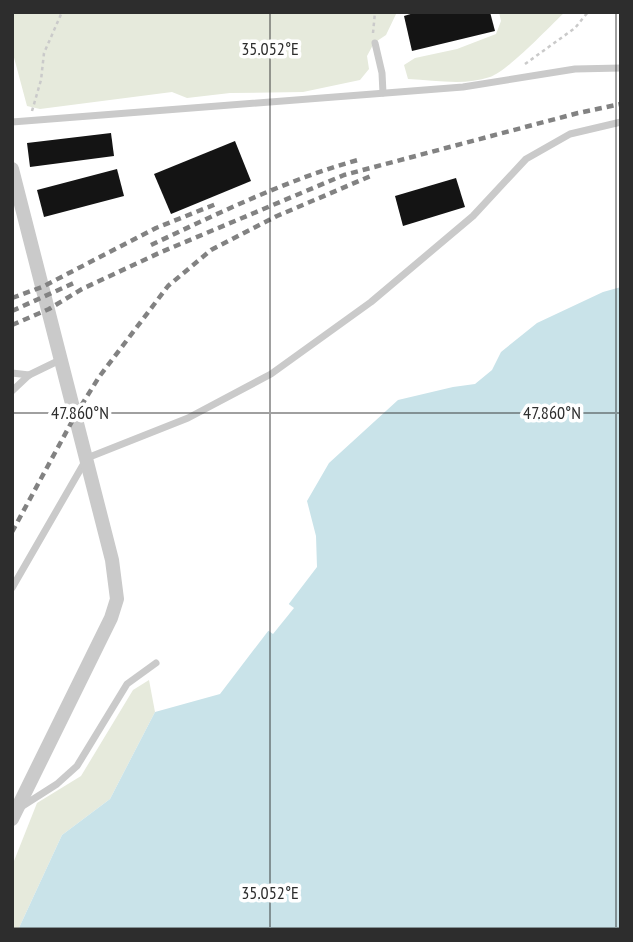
<svg xmlns="http://www.w3.org/2000/svg" width="633" height="942" font-family="'PT Sans Narrow',sans-serif">
  <style>
    .green { fill: #e6eadc }
    .water { fill: #c9e3e9 }
    .pier { fill: #fff }
    .building { fill: #141414 }
    .lines { fill: none; stroke-linecap: round; stroke-linejoin: round }
    .path { stroke: #cacaca; stroke-width: 2.5; stroke-dasharray: 3.5 3.5; stroke-linecap: butt }
    .lane { stroke: #cacaca; stroke-width: 7 }
    .street { stroke: #cacaca; stroke-width: 14 }
    .rail { stroke: #828282; stroke-width: 4.5; stroke-dasharray: 7 5; stroke-linecap: butt }
    .ticks { fill: none; stroke: #2d2d2d; stroke-width: 2; stroke-opacity: 0.45 }
    .ticks-label { font-size: 18px; text-anchor: middle; fill: #2d2d2d; stroke: #fff; stroke-width: 7; stroke-linejoin: round; paint-order: stroke }
  </style>
  <rect width="100%" height="100%" fill="#fff"/>
  <g class="green">
    <polygon points="12,12 397,12 386,35 374,43 367,56 369,69 360,80 303,92 230,93 187,98 172,92 40,109 27,106 12,50"/>
    <path d="M499 12H565C549 27 508 71 490 77 464 86 435 80 408 79L404 65 415 58 457 49 496 34 501 21Z"/>
    <polygon points="149,680 155,712 110,799 62,835 18,930 12,930 12,866 37,803 81,776 133,690"/>
  </g>
  <polygon class="water" points="621,287 621,930 18,930 62,835 110,799 155,712 220,694 317,567 316,536 307,501 329,463 398,400 453,387 475,384 492,370 501,352 537,323 603,292"/>
  <polygon class="pier" points="286,602 294,608 273,634 266,629"/>
  <g class="building">
    <polygon points="417,12 490,12 495,31 412,51 404,16"/>
    <polygon points="111,133 114,156 30,167 27,143"/>
    <polygon points="235,141 251,181 171,214 154,174"/>
    <polygon points="117,169 124,196 44,217 37,190"/>
    <polygon points="456,178 465,207 403,226 395,196"/>
  </g>
  <g class="lines">
    <g class="path">
      <polyline points="373,33 375,12"/>
      <polyline points="525,64 575,28 588,12"/>
      <polyline points="32,111 41,80 44,53 62,12"/>
    </g>
    <g class="lane">
      <polyline points="375,43 382,73 383,93"/>
      <polyline points="12,122 463,87 575,69 621,68"/>
      <polyline points="12,373 29,375"/>
      <polyline points="12,391 29,375 62,359"/>
      <polyline points="12,588 87,458 188,418 271,374 371,302 473,216 526,159 570,134 621,122"/>
      <polyline points="21,807 57,784 77,766 127,684 156,663"/>
    </g>
    <polyline class="street" points="12,169 112,560 117,599 111,618 12,819"/>
    <g class="rail">
      <path d="M151 245C219 213 286 180 358 160"/>
      <polyline points="12,298 42,287 156,228 216,204"/>
      <polyline points="12,311 76,282"/>
      <polyline points="12,325 49,309 82,289 159,253 344,175 578,113 621,104"/>
      <polyline points="12,532 76,414 99,377 168,286 211,250 277,216 373,175"/>
    </g>
  </g>
  <path class="ticks" d="M270 12V930M616 12V930M12 413H621M12 928H621"/>
  <g class="ticks-label">
    <text x="270" y="55">35.052°E</text>
    <text x="80" y="419">47.860°N</text>
    <text x="552" y="419">47.860°N</text>
    <text x="270" y="899">35.052°E</text>
  </g>
  <rect width="633" height="942" fill="none" stroke="#2d2d2d" stroke-width="28"/>
</svg>
